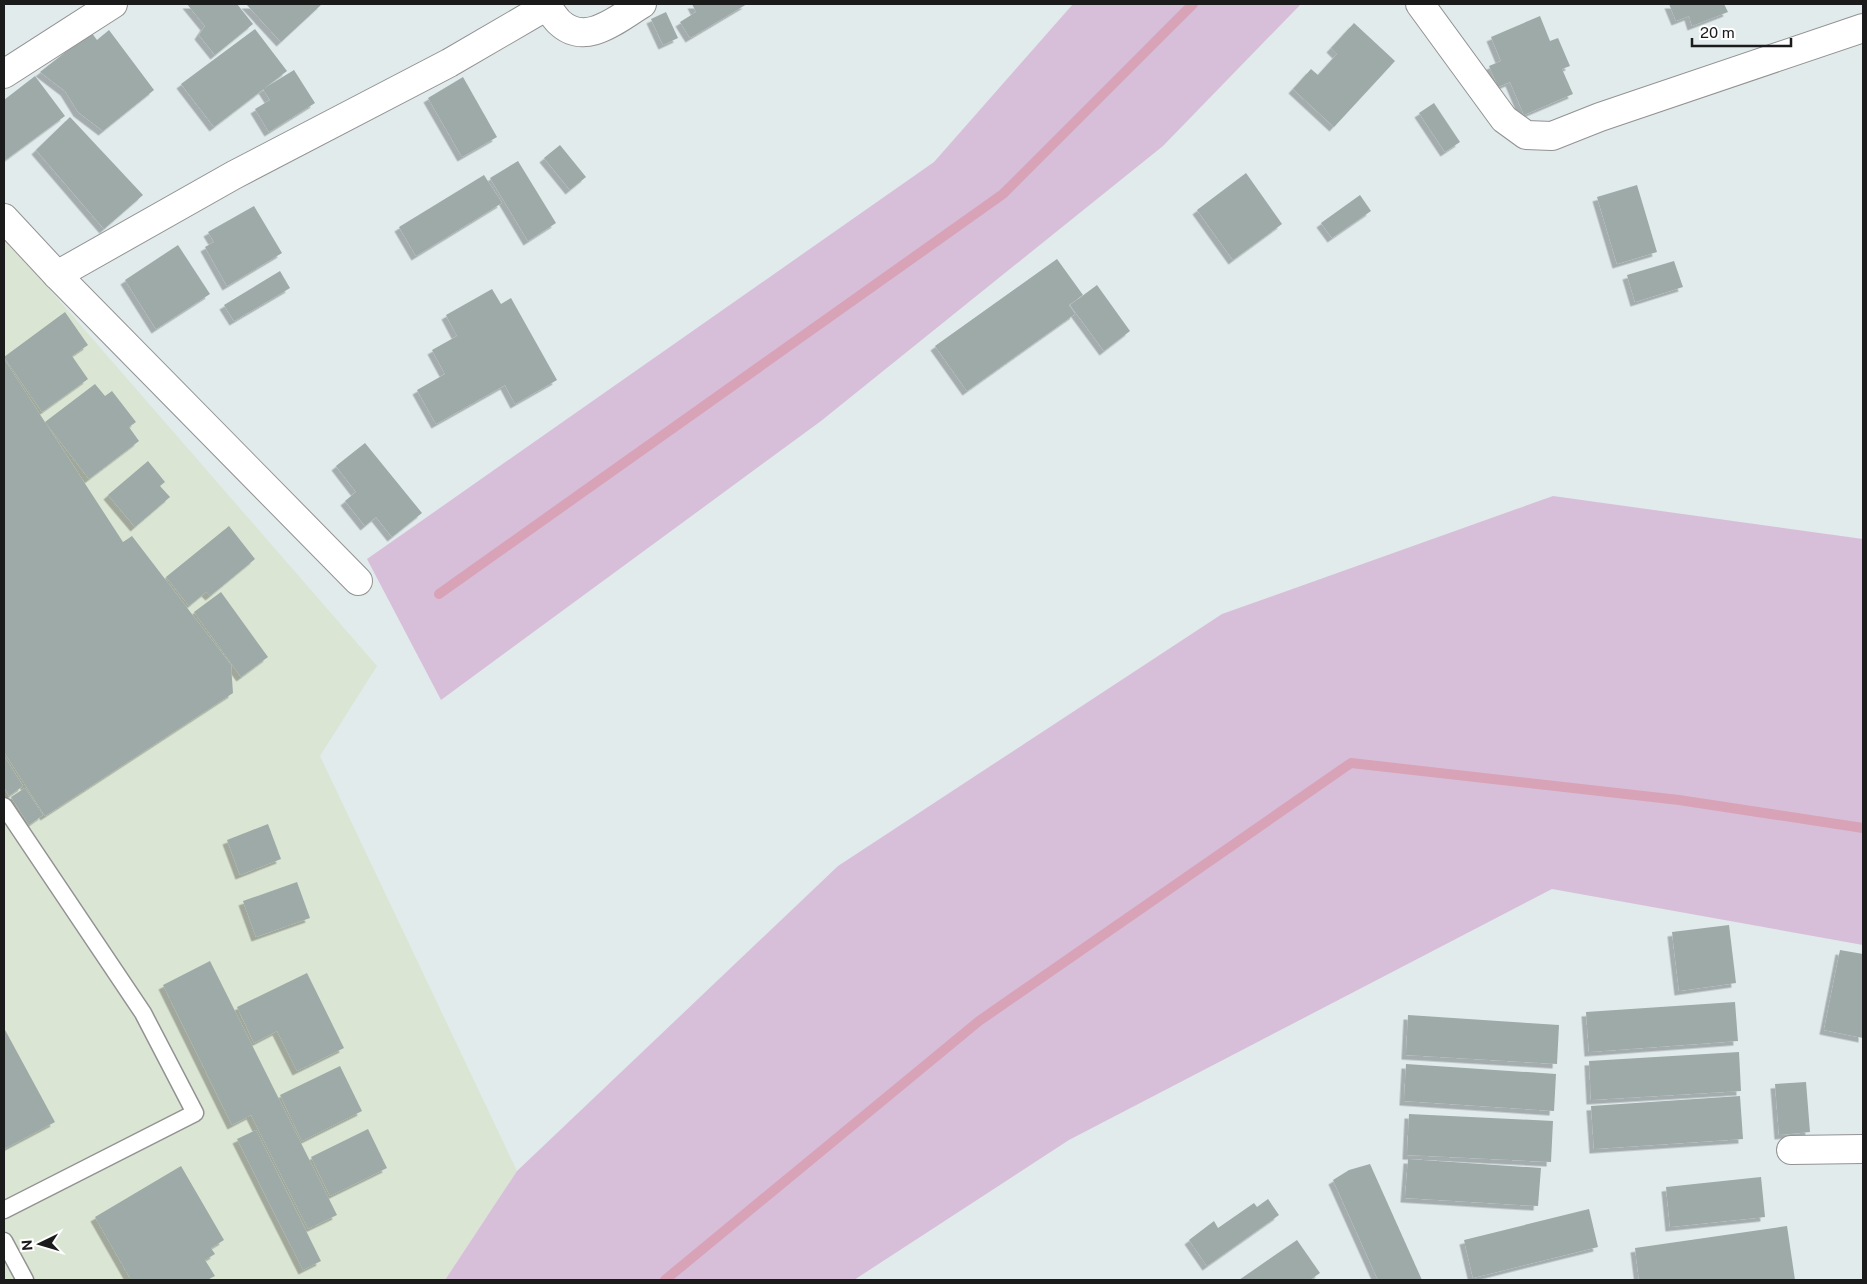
<svg xmlns="http://www.w3.org/2000/svg" width="1867" height="1284" font-family="'Public Sans',sans-serif">
  <style>
    .industrial { fill: #dbe5d3 }
    .wetland { fill: #d8bfd9 }
    .lines { fill: none; stroke-linecap: round; stroke-linejoin: round }
    .stream { stroke: #d8a3b7; stroke-width: 10 }
    .building { fill: #9daaa8; filter: url(#shadow) }
    .lane-casing { stroke: #929292; stroke-width: 19 }
    .street-casing { stroke: #929292; stroke-width: 30 }
    .lane { stroke: #fff; stroke-width: 16 }
    .street { stroke: #fff; stroke-width: 28 }
  </style>
  <defs>
    <filter id="shadow"><feDropShadow dx="-4.5" dy="4.5" stdDeviation="0" flood-color="#0004"/></filter>
  </defs>
  <rect width="100%" height="100%" fill="#e1ebec"/>
  <polygon class="industrial" points="4,237 377,666 320,756 517,1171 445,1280 4,1280"/>
  <g class="wetland">
    <polygon points="1073,4 1301,4 1163,146 821,421 441,700 367,559 934,162"/>
    <polygon points="1553,496 1863,539 1863,945 1552,889 1069,1140 854,1280 445,1280 517,1171 838,866 1222,614"/>
  </g>
  <g class="lines">
    <g class="stream">
      <polyline points="439,594 1003,194 1193,4"/>
      <polyline points="665,1280 979,1021 1351,763 1679,800 1863,828"/>
    </g>
  </g>
  <g class="building">
    <polygon points="187,4 237,4 253,24 215,55 199,35 205,26"/>
    <polygon points="246,4 322,4 281,42"/>
    <polygon points="692,4 747,4 690,38 680,22 696,12"/>
    <polygon points="1669,4 1724,4 1728,12 1692,26 1689,16 1676,21"/>
    <polygon points="666,12 678,38 663,45 651,19"/>
    <polygon points="1540,16 1550,41 1558,38 1570,66 1562,69 1573,94 1524,115 1510,82 1498,87 1489,66 1501,61 1491,37"/>
    <polygon points="1354,23 1395,61 1334,127 1293,89 1311,69 1318,75 1337,54 1331,48"/>
    <polygon points="255,29 287,71 214,127 181,84"/>
    <polygon points="109,30 154,90 103,131 78,112 65,91 40,72 91,32 97,40"/>
    <polygon points="294,70 315,103 269,132 255,109 270,100 263,89"/>
    <polygon points="35,76 65,116 4,161 4,100"/>
    <polygon points="463,77 497,137 462,157 428,98"/>
    <polygon points="1434,103 1460,142 1445,152 1419,113"/>
    <polygon points="70,117 143,195 104,229 36,150"/>
    <polygon points="560,145 586,177 570,190 544,158"/>
    <polygon points="518,161 556,223 528,241 490,178"/>
    <polygon points="1246,173 1282,224 1233,260 1197,210"/>
    <polygon points="484,175 502,203 416,256 399,227"/>
    <polygon points="1637,185 1657,252 1617,264 1597,197"/>
    <polygon points="1360,195 1371,211 1332,238 1321,223"/>
    <polygon points="254,206 282,253 227,286 205,247 214,242 208,232"/>
    <polygon points="178,245 210,294 156,329 125,280"/>
    <polygon points="1057,259 1083,295 1069,305 1075,314 967,391 935,346"/>
    <polygon points="1674,261 1683,287 1635,302 1627,275"/>
    <polygon points="280,271 290,288 234,321 224,305"/>
    <polygon points="1097,285 1130,331 1104,351 1070,305"/>
    <polygon points="492,289 501,304 511,298 557,380 515,404 505,385 436,424 417,390 445,374 432,350 457,336 446,315"/>
    <polygon points="65,312 88,345 72,356 88,379 42,412 4,357"/>
    <polygon points="4,359 123,542 132,536 231,665 233,693 45,816 4,752"/>
    <polygon points="95,384 105,396 112,391 136,422 129,427 139,441 89,479 45,422"/>
    <polygon points="365,443 422,513 392,537 376,517 365,526 345,501 356,492 336,466"/>
    <polygon points="148,461 165,482 160,486 170,497 135,527 108,495"/>
    <polygon points="229,526 255,559 210,596 206,592 189,606 166,577"/>
    <polygon points="221,592 268,657 241,677 194,612"/>
    <polygon points="4,756 23,786 9,796 4,787"/>
    <polygon points="25,788 43,815 29,825 11,797"/>
    <polygon points="268,824 281,859 240,875 227,840"/>
    <polygon points="297,882 310,918 256,937 243,901"/>
    <polygon points="1729,925 1736,983 1679,991 1672,932"/>
    <polygon points="1840,950 1863,954 1863,1038 1824,1030"/>
    <polygon points="210,961 337,1215 308,1229 251,1115 232,1125 163,985"/>
    <polygon points="307,973 344,1048 297,1071 277,1031 254,1043 237,1007"/>
    <polygon points="1735,1002 1738,1041 1589,1052 1586,1012"/>
    <polygon points="1408,1015 1559,1025 1557,1064 1406,1055"/>
    <polygon points="4,1028 55,1122 4,1149"/>
    <polygon points="1739,1052 1741,1091 1591,1100 1589,1061"/>
    <polygon points="1406,1064 1556,1074 1554,1111 1404,1101"/>
    <polygon points="340,1066 362,1111 302,1141 280,1095"/>
    <polygon points="1806,1082 1810,1132 1779,1135 1775,1084"/>
    <polygon points="1740,1096 1743,1139 1594,1149 1591,1106"/>
    <polygon points="1409,1114 1553,1121 1551,1162 1407,1155"/>
    <polygon points="368,1129 387,1168 330,1196 311,1157"/>
    <polygon points="256,1130 321,1261 303,1270 237,1139"/>
    <polygon points="1408,1159 1541,1168 1538,1206 1405,1198"/>
    <polygon points="1370,1164 1422,1280 1378,1280 1333,1180 1349,1170"/>
    <polygon points="181,1166 224,1240 211,1248 215,1254 205,1260 215,1276 207,1280 131,1280 95,1217"/>
    <polygon points="1761,1177 1765,1217 1670,1227 1666,1187"/>
    <polygon points="1268,1199 1279,1215 1207,1266 1189,1240 1214,1221 1218,1228 1254,1203 1257,1207"/>
    <polygon points="1589,1209 1598,1247 1473,1278 1464,1240"/>
    <polygon points="1787,1226 1795,1280 1639,1280 1635,1248"/>
    <polygon points="1297,1240 1320,1273 1310,1280 1239,1280"/>
  </g>
  <g class="lines">
    <g class="lane-casing">
      <g id="lane">
        <polyline points="4,806 143,1013 195,1113 4,1210"/>
        <polyline points="4,1241 25,1280"/>
      </g>
    </g>
    <g class="street-casing">
      <g id="street">
        <path d="M545 4C550 10 554 17 559 22 586 48 618 18 642 4"/>
        <polyline points="1420,4 1504,119 1526,135 1552,136 1600,117 1863,28"/>
        <polyline points="4,74 113,4"/>
        <polyline points="4,218 57,275 358,581"/>
        <polyline points="57,275 234,175 449,63 547,6"/>
        <polyline points="1791,1150 1863,1149"/>
      </g>
    </g>
    <use href="#lane" class="lane"/>
    <use href="#street" class="street"/>
  </g>
  <rect width="1867" height="1284" fill="none" stroke="#1b1b1b" stroke-width="10"/>
  <g transform="translate(40 1244) rotate(265)" stroke="#ffffff" stroke-width="4" paint-order="stroke">
  <path d="M0-4L9 19L0 12L-9 19Z" fill="#1b1b1b"/>
  <text y="-8" font-size="14" font-weight="bold" text-anchor="middle" fill="#1b1b1b">N</text>
  </g>
  <path d="M1692 38v8h99v-8" fill="none" stroke="#1b1b1b" stroke-width="2.5"/>
  <text x="1700" y="38" font-size="15" fill="#1b1b1b" stroke="#ffffff" stroke-width="4" paint-order="stroke">20 m</text>
</svg>
